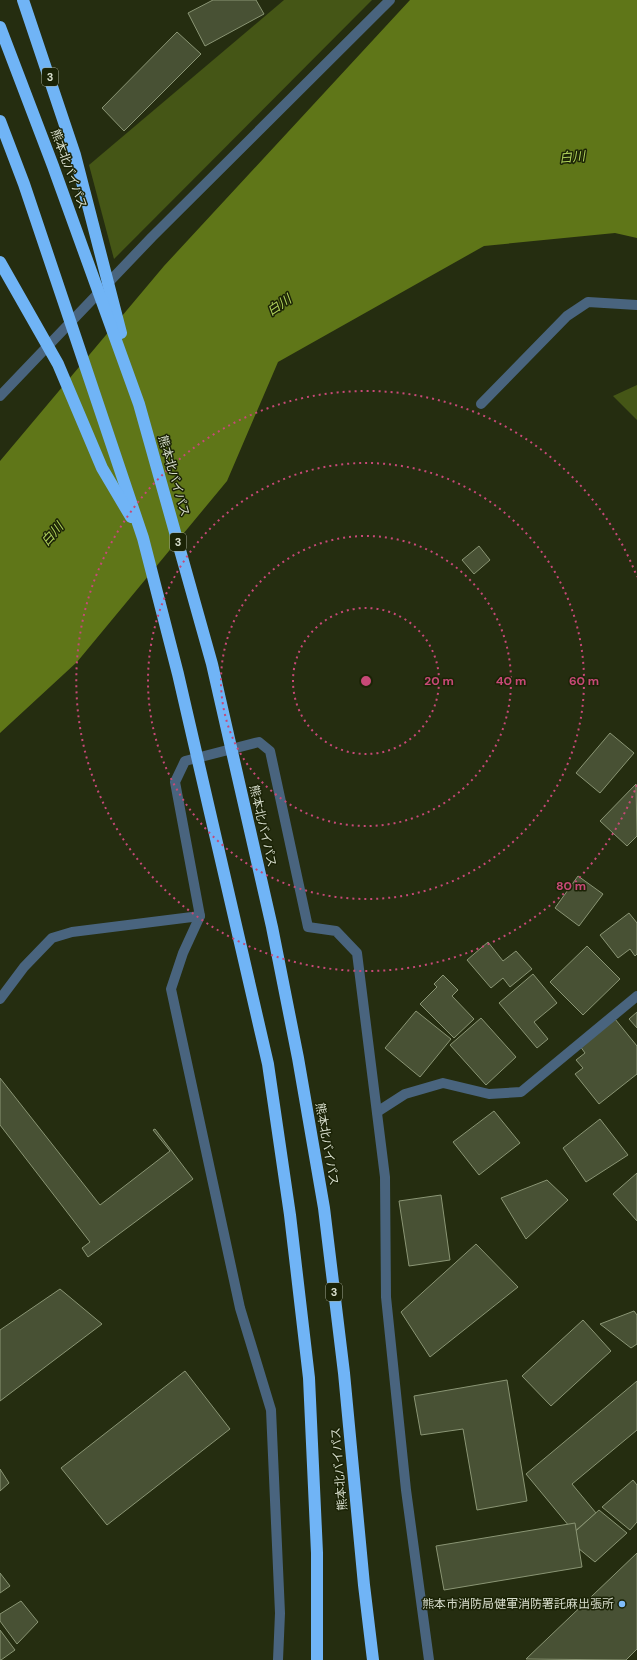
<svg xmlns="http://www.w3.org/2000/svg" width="637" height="1660" font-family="'DM Sans','Noto Sans JP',sans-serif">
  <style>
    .green { fill: #455616 }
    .water { fill: #5f7618 }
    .building { fill: #485134; stroke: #8a9574 }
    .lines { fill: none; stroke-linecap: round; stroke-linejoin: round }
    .street { stroke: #49647e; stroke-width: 10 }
    .highway { stroke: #70b4f6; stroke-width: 12 }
    .ring { fill: none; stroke: #c74977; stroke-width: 2; stroke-dasharray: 2 4 }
    .poi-dot { fill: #80bdfa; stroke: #1b2306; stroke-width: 1.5 }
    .labels { text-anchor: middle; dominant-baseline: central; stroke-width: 3; stroke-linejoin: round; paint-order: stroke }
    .shield { fill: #1b2306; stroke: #9fa591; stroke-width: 1 }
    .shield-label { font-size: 11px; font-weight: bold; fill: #d7ddcc }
    .street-label { font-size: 12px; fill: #d7ddcc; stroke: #1b2306 }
    .poi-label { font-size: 12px; fill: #d7ddcc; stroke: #1b2306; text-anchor: end }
    .water-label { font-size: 13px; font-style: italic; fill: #afd05b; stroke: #1b2306 }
    .centre { fill: #c74977; stroke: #1b2306; stroke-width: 2 }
    .ring-label { font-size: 12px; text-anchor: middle; font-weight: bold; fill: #c74977; stroke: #1b2306; stroke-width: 3; stroke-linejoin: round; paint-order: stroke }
  </style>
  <rect width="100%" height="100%" fill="#252d10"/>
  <g class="green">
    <polygon points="284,0 372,0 114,259 89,165"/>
    <polygon points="637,385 637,420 613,396"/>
  </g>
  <polygon class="water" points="410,0 637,0 637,238 615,233 484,246 278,362 227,481 77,662 0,733 0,461 164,266"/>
  <g class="building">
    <polygon points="213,0 256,0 264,14 205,46 188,13"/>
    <polygon points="177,32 201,54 124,131 102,108"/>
    <polygon points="479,546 490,560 474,574 462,560"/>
    <polygon points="610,733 634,753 600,793 576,773"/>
    <polygon points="636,784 637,836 627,846 600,821"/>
    <polygon points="578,876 603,894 579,926 555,908"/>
    <polygon points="629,913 637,923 637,954 635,956 630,949 618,958 600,935"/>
    <polygon points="488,942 503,961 516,951 532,969 510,987 503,978 491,988 467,960"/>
    <polygon points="587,946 620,979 583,1015 550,982"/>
    <polygon points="533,974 557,1003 534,1022 548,1039 537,1048 499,1003"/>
    <polygon points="443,975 458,990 452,996 474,1019 454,1038 420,1004 437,987 434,984"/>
    <polygon points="416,1011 451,1039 420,1077 385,1048"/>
    <polygon points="637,1012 637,1028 629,1019"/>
    <polygon points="481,1018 516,1057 486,1085 450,1045"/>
    <polygon points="615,1019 637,1046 637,1074 599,1104 575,1074 583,1068 576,1060 585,1053 580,1046"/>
    <polygon points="0,1078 100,1205 170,1151 153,1130 155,1129 193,1179 88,1257 82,1248 90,1242 0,1125"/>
    <polygon points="494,1111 520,1143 479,1175 453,1142"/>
    <polygon points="600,1119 628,1155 586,1182 563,1148"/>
    <polygon points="637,1173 637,1221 613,1194"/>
    <polygon points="547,1180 568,1200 526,1239 501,1198"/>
    <polygon points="441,1195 450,1260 409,1266 399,1201"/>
    <polygon points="476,1244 518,1287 430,1357 401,1312"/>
    <polygon points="60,1289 102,1324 0,1401 0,1330"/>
    <polygon points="634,1311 637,1315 637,1344 631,1348 600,1324"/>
    <polygon points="583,1320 611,1351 551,1406 522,1376"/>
    <polygon points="185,1371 230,1429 107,1525 61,1468"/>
    <polygon points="507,1380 527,1501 477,1510 463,1429 421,1435 414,1396"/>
    <polygon points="637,1381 637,1430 572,1484 596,1513 574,1532 526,1474"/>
    <polygon points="0,1469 9,1483 0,1491"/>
    <polygon points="633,1480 637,1485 637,1522 630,1530 602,1507"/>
    <polygon points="599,1510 627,1533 595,1562 567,1539"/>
    <polygon points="575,1523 582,1567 444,1590 436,1546"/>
    <polygon points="637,1553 637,1649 626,1660 526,1659"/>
    <polygon points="0,1573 10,1586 0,1593"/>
    <polygon points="21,1601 38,1622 17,1644 0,1621 0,1614"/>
    <polygon points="0,1630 15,1650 1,1660 0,1660"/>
  </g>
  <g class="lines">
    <g class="street">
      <polyline points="0,396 152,237 390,0"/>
      <polyline points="481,404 567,316 588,302 637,305"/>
      <polyline points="0,999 24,967 52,938 72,932 200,916"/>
      <polyline points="377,1112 405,1094 443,1083 489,1094 521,1092 637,996"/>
      <polyline points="278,1660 280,1613 271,1410 240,1308 171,989 183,953 200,916 175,782 185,761 259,742 270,751 308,927 336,931 357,953 385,1177 386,1297 406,1490 429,1660"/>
    </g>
    <g class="highway">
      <polyline points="23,0 75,155 121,333"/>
      <polyline points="0,27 53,166 139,404 212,664 272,927 298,1058 324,1208 344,1373 364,1585 373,1660"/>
      <polyline points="0,121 24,184 143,538 178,674 268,1064 290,1215 309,1378 317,1553 317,1660"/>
      <polyline points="0,262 58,364 102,468 131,517"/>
    </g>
  </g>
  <g class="ring">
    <circle cx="366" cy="681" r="73"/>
    <circle cx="366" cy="681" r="145"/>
    <circle cx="366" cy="681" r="218"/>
    <path d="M637 785A290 290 0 1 1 637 577"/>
  </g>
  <circle class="poi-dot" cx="622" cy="1604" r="4"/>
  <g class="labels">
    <g class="shield">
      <rect x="42" y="68" width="16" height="18" rx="3"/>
      <rect x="170" y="533" width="16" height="18" rx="3"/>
      <rect x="326" y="1283" width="16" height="18" rx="3"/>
    </g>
    <g class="shield-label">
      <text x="50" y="77">3</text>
      <text x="178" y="542">3</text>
      <text x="334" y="1292">3</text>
    </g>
    <g class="street-label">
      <text transform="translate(69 169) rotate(70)">熊本北バイパス</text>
      <text transform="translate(174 476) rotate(74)">熊本北バイパス</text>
      <text transform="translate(263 826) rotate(77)">熊本北バイパス</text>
      <text transform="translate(327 1144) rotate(80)">熊本北バイパス</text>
      <text transform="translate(339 1469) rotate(-95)">熊本北バイパス</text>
    </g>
    <g class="poi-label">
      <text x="614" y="1604">熊本市消防局健軍消防署託麻出張所</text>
    </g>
    <g class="water-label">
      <text transform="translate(572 157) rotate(-5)">白川</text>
      <text transform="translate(279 305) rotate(-34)">白川</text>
      <text transform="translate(52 534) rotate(-48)">白川</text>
    </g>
  </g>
  <circle cx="366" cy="681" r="6" class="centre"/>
  <g class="ring-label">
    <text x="439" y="685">20 m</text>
    <text x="511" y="685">40 m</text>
    <text x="584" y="685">60 m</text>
    <text x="571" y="890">80 m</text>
  </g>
</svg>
